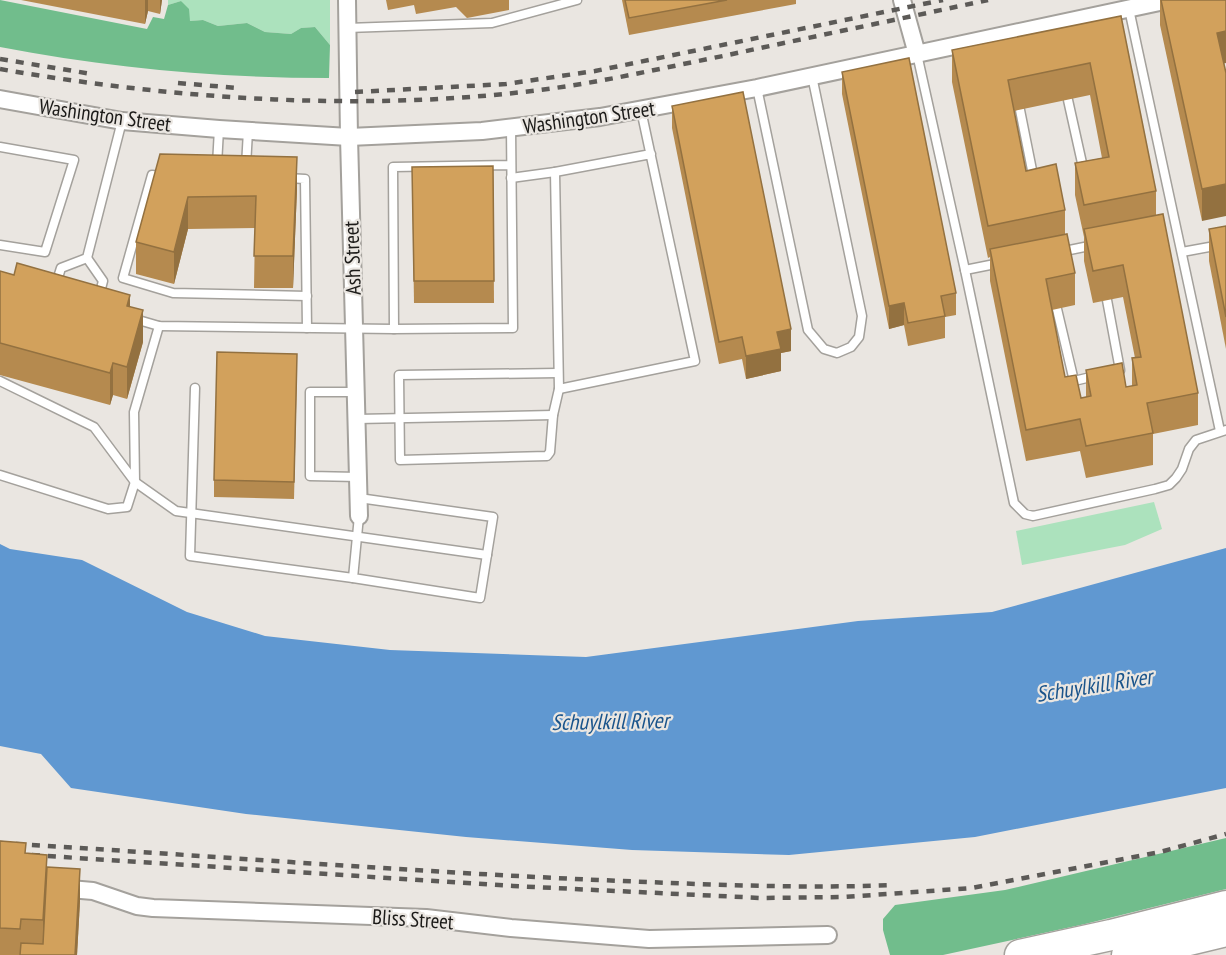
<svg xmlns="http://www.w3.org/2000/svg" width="1226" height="955" font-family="'PT Sans Narrow',sans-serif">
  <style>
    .green { fill: #ace2bd }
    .forest { fill: #71bd8c }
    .water { fill: #6098d1 }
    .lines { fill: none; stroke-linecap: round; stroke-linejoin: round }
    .service-casing { stroke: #a4a19c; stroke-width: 11 }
    .minor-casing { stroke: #a4a19c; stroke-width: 20 }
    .motorway-casing { stroke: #a4a19c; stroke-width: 33 }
    .service { stroke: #fff; stroke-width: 8 }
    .minor { stroke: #fff; stroke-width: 16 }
    .motorway { stroke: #fff; stroke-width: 30 }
    .rail { stroke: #5c5a57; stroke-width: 4.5; stroke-dasharray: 8 8; stroke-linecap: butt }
    .wall { fill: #b58a4f; fill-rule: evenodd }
    .shaded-wall { fill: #937140 }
    .building { fill: #d2a15c; stroke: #937140; stroke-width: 1.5 }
    .labels { text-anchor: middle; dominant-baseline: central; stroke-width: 4.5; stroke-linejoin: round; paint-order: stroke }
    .street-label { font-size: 21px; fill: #1c1b19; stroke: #eae6e1 }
    .water-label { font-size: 22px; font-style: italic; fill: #1a548b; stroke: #eae6e1 }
  </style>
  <rect width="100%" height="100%" fill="#eae6e1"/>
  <g class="green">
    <polygon points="168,0 330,0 330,45 315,27 301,28 291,34 265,32 247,23 218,26 203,20 190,21 181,1 168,5"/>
    <polygon points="1154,502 1162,529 1125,545 1022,565 1016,531"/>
  </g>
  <g class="forest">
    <path d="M0 0 147 29 153 17 164 19 168 5 181 1 189 9 190 21 203 20 218 26 247 23 265 32 291 34 301 28 315 27 330 45 329 78C219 78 108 68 0 47Z"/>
    <polygon points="1226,838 1226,889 1085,924 943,955 890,955 883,930 883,919 895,905 1005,890"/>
  </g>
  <polygon class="water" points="0,544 10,549 82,560 187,612 265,636 390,650 586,657 858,621 992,612 1226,548 1226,788 975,837 789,855 632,850 466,837 246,814 71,788 41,754 0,746"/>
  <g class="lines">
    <g class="service-casing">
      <g id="service">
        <polyline points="1129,9 1220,431"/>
        <polyline points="347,28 492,23 577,0"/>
        <polyline points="917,54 965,270 1014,503 1025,514 1033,516 1155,489 1169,485 1176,478 1182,469 1189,449 1196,440 1226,430"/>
        <polyline points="757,88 808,330 824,349 837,353 851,347 859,337 862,316 812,76"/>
        <polyline points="1068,100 1084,172"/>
        <polyline points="641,110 695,361 559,389 555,172 651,154"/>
        <polyline points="1020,110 1034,180"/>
        <polyline points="511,128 513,328 394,329 393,167 511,165"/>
        <polyline points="0,147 74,160 45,252 0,245"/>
        <polyline points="217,165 219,129"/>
        <polyline points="246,166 248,131"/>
        <polyline points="163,176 152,175 123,278 173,293 307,296"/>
        <polyline points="287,178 305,179 307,328"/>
        <polyline points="511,178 555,172"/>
        <polyline points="1060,252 1094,245"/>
        <polyline points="1182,252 1226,244"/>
        <polyline points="87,258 103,281 99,296"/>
        <polyline points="965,270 1000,263"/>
        <polyline points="56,284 61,268 87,258 122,121"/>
        <polyline points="1107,300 1120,370 1117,371"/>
        <polyline points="1057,309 1074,381 1095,376"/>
        <polyline points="135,319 159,326 394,329"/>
        <polyline points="558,373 399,375 400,460 547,456 550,452 553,415 559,389"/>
        <polyline points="0,381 94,427 135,482 176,511 487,555"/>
        <polyline points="195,388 190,556 353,578"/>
        <polyline points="356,392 310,392 310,476 358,477"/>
        <polyline points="357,419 553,415"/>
        <polyline points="0,475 108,509 127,507 135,482 134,412 159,326"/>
        <polyline points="359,498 493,517 480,598 353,578 359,516"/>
      </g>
    </g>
    <g class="minor-casing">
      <g id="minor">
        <polyline points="347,0 349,137 359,516"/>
        <polyline points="902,0 917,54"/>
        <polyline points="0,99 122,121 219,129 349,137 482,131 600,117 757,88 1169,0"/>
        <polyline points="58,888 93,891 137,906 153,908 426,918 511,928 649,939 828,935"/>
      </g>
    </g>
    <g class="motorway-casing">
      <g id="motorway">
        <polyline points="1020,955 1111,935 1226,906"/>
        <polyline points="1127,955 1226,931"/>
      </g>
    </g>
    <use href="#service" class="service"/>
    <use href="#minor" class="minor"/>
    <use href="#motorway" class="motorway"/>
    <g class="rail">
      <polyline points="0,59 92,74"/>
      <path d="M0 69C178 100 375 113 555 88 612 80 667 67 723 56 811 37 900 19 988 0"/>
      <polyline points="178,83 238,88"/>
      <polyline points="355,92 506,84 595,71 943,0"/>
      <path d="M0 843C199 855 399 871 598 880 697 884 795 889 893 885"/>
      <polyline points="0,853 513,886 761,898 844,897 972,888 1160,852 1226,834"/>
    </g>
  </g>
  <g class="wall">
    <polygon points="21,0 162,0 160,14 148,11 145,24"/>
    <polygon points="386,0 509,0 509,10 467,18 456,7 416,14 414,5 388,10"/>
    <polygon points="622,0 796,0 796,4 629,35"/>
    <polygon points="1160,0 1226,0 1224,63 1202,221 1160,25"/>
    <path d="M1121 16 1156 191V215L1198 393V425L1153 434V465L1086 478 1080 451 1026 461 990 281V257L988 258 952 82V50ZM1090 95 1102 158 1075 163V195L1084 237V261L1093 303 1123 297 1135 358H1132V386L1126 387 1086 370V397L1081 398 1065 377 1052 310 1075 305V273L1065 234V210L1026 171 1014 111Z"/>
    <polygon points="842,72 956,293 956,315 945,317 945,338 908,346 904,325 889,329 842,94"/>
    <polygon points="672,106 791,351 781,353 781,371 746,379 742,359 719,364 672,128"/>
    <polygon points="160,154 297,189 293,288 254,288 255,228 188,229 174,284 136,274 136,242"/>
    <polygon points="493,166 494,303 414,303 412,167"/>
    <polygon points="1226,226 1226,349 1209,261 1209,229"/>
    <polygon points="0,271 130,307 143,342 127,399 113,395 110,405 0,375"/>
    <polygon points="297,371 294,499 214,497 214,480"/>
    <polygon points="0,841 26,853 47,867 80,901 77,955 0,955"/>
  </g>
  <g class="shaded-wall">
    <polygon points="145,0 148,0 148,11 145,24"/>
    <polygon points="160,0 162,0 160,14"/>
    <polygon points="1226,31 1226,63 1217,65 1217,33"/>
    <polygon points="297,157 297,189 293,288 293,256"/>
    <polygon points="1226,184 1226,216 1202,221 1202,189"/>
    <polygon points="188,197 188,229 174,284 174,252"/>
    <polygon points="130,295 130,327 127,306"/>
    <polygon points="904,303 904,325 889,329 889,306"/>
    <polygon points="143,310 143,342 127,399 127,367"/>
    <polygon points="791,329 791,351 781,353 781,371 746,379 746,356 777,332"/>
    <polygon points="113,363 113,395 110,405 110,373"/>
    <polygon points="47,855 47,911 43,955 43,920"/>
    <polygon points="80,869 80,901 77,955 75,955"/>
  </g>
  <g class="building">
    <polygon points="625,0 727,0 629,18"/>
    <polygon points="1161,0 1226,0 1226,31 1217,33 1226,73 1226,184 1202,189"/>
    <polygon points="1121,16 1156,191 1084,205 1075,163 1109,157 1090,63 1008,80 1026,171 1056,164 1065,210 988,226 952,50"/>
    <polygon points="909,58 956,293 941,296 945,316 908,323 904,303 889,306 842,72"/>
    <polygon points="743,92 791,329 777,332 781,349 746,356 742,337 719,342 672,106"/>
    <polygon points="160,154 297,157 293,256 254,256 256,196 188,197 174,252 136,242"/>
    <polygon points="493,166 494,281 414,281 412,167"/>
    <polygon points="1163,214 1198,393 1147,403 1153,433 1086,446 1080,419 1026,430 990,249 1067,234 1075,273 1046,279 1065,377 1076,375 1081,398 1091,396 1086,370 1122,363 1126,387 1137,385 1132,358 1141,357 1123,265 1093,271 1084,229"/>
    <polygon points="1226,226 1226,317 1209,229"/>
    <polygon points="17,263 130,295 127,306 143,310 127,367 113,363 110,373 0,343 0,271 14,275"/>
    <polygon points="217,352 297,354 294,482 214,480"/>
    <polygon points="0,841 26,843 25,853 47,855 43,920 21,919 20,929 0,928"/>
    <polygon points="47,867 80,869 75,955 20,955 21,943 43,944"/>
  </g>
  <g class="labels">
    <g class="street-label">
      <text transform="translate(105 115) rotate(8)">Washington Street</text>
      <text transform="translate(589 117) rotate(-8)">Washington Street</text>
      <text transform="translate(352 258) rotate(-92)">Ash Street</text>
      <text transform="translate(413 919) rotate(4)">Bliss Street</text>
    </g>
    <g class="water-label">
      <text transform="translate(1094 685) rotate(-9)">Schuylkill River</text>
      <text transform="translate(610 721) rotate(-1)">Schuylkill River</text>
    </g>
  </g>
</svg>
